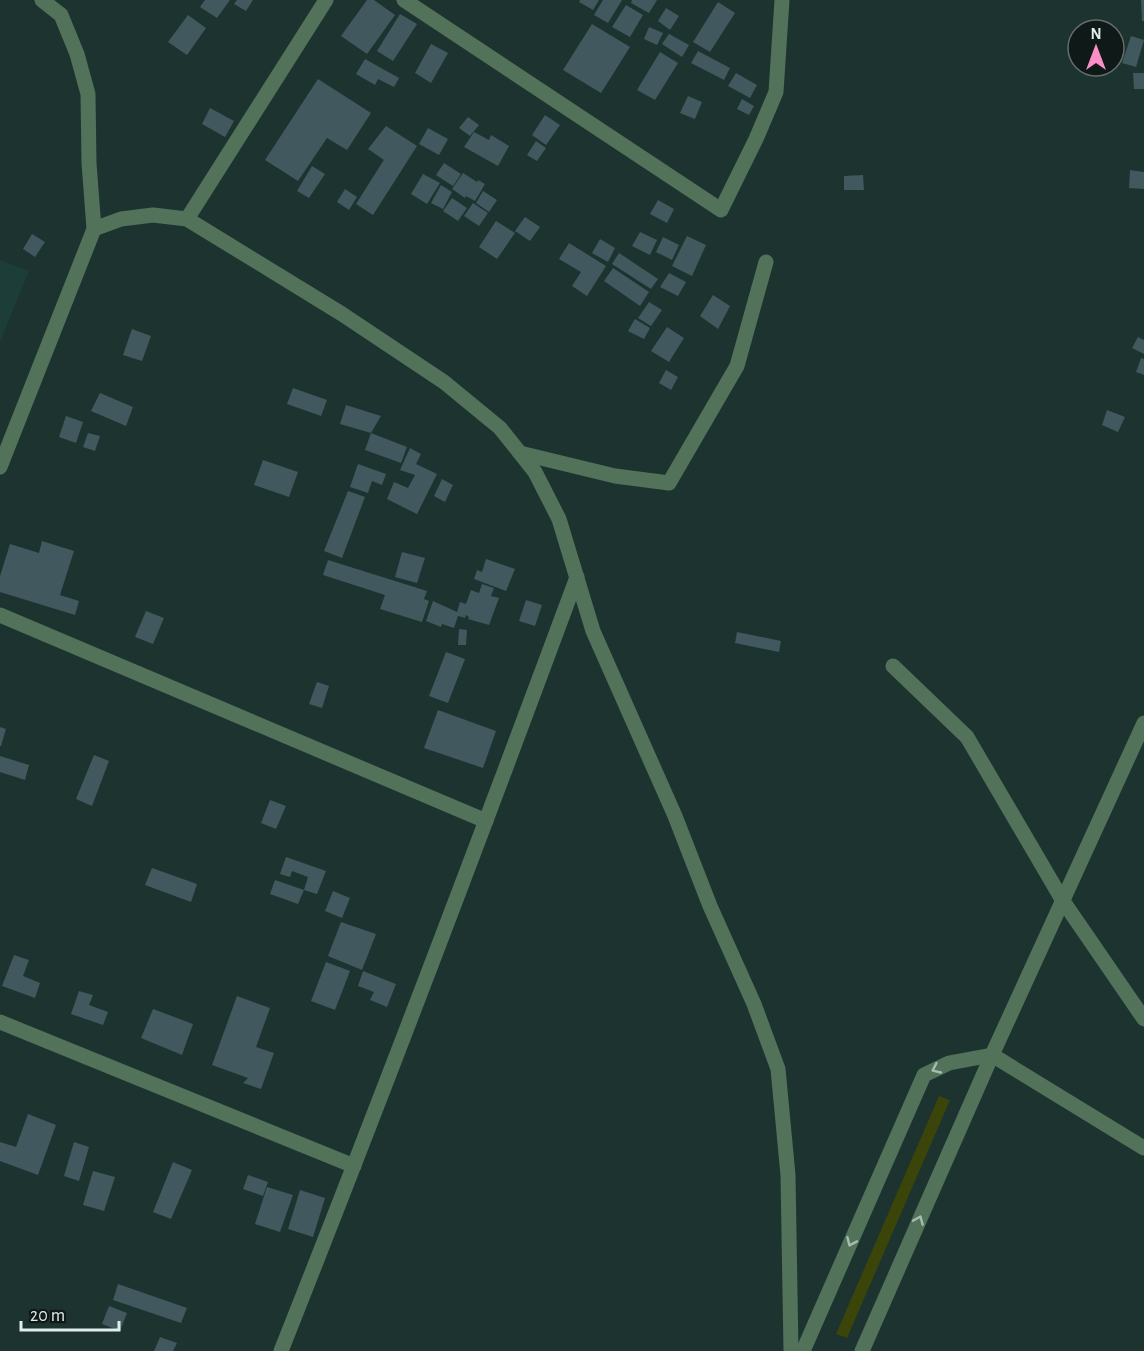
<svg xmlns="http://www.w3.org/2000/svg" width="1144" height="1351" font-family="'Alegreya Sans',sans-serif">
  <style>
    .built { fill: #1d3d39 }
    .green { fill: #3b4409 }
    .building { fill: #41585e }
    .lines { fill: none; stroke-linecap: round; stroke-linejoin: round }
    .minor { stroke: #52725a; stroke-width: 15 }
    .oneway { stroke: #a7bcb1 }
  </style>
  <rect width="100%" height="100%" fill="#1d3330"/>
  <polygon class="built" points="0,260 29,271 0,342"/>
  <polygon class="green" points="939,1096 950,1100 847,1338 836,1334"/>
  <g class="building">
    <polygon points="205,0 230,0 217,18 200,7"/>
    <polygon points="237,0 253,0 246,11 234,4"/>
    <polygon points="367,0 374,0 395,15 367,54 341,36"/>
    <polygon points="580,0 599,0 593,10 579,2"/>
    <polygon points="603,0 622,0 608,23 594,15"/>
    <polygon points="632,0 657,0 649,13 631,3"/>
    <polygon points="1141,0 1144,0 1144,21 1142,21"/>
    <polygon points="718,2 735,13 710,52 693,42"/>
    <polygon points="626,5 643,15 630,37 612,27"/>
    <polygon points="666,8 679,16 670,30 658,21"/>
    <polygon points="400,14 417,24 393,61 377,51"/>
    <polygon points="188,15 206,28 187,55 168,42"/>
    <polygon points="592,24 630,47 601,93 563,70"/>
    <polygon points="649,27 663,33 657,45 644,39"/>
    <polygon points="669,34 689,45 682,57 662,44"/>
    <polygon points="1131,36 1144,40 1136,67 1122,63"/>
    <polygon points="431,44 448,53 431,83 415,73"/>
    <polygon points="698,51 730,68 724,80 691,63"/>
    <polygon points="660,52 678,63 655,100 637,90"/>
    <polygon points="365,59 399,78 394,87 378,79 375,85 356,74"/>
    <polygon points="736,73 757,85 750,98 728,86"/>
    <polygon points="1133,73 1144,73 1144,89 1134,89"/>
    <polygon points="318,79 371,113 347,150 327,138 298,181 265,160"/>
    <polygon points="688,96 702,102 695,119 680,113"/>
    <polygon points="742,99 754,106 749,115 737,109"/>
    <polygon points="210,108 234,121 225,137 202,124"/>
    <polygon points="545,115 560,125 546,145 532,135"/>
    <polygon points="468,117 479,125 470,136 459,128"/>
    <polygon points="386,126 417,146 373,215 356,204 387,155 384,160 368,149"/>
    <polygon points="428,128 448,139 439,155 419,144"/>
    <polygon points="474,132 489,140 491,135 509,146 498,166 464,147"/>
    <polygon points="536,141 546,148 537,161 527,155"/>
    <polygon points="444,163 461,174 453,186 436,175"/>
    <polygon points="312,166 325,174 309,198 297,191"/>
    <polygon points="1130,170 1144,172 1144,189 1129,188"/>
    <polygon points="463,173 477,182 478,180 485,184 475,201 466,196 465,198 452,189"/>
    <polygon points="423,174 440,183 427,204 411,194"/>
    <polygon points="863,175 864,190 844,190 844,176"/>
    <polygon points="441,185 452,192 443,209 431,203"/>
    <polygon points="345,189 357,197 349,210 337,202"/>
    <polygon points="483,191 497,200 489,212 476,203"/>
    <polygon points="452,198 467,208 458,221 443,211"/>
    <polygon points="658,200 674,209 667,223 650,214"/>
    <polygon points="473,203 488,213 479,226 464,216"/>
    <polygon points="525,217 540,227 530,241 515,231"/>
    <polygon points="496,221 515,233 497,259 479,247"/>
    <polygon points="640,232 657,240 650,255 632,246"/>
    <polygon points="32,234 45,242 35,257 23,249"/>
    <polygon points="687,236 706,245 692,276 672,266"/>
    <polygon points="663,237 679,245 672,260 656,252"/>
    <polygon points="600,239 615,248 608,262 592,253"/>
    <polygon points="569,243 606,266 587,296 572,286 581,272 559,259"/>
    <polygon points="619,253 658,279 651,289 612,264"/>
    <polygon points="613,268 649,292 640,306 604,281"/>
    <polygon points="669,273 686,282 678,296 660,287"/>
    <polygon points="713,295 730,306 718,329 700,316"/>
    <polygon points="649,302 662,310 651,326 638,318"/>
    <polygon points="635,319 650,328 644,339 628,331"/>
    <polygon points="667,327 684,338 669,362 651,351"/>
    <polygon points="132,329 151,336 142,361 123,355"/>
    <polygon points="1138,337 1144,340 1144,354 1132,348"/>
    <polygon points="1141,358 1144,359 1144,375 1136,372"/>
    <polygon points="666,370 678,377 671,390 659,383"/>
    <polygon points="293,388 327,400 321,416 287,404"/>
    <polygon points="100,393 133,407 126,426 91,411"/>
    <polygon points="346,405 381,416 371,433 340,424"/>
    <polygon points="1107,410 1125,417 1118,432 1102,425"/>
    <polygon points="66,416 83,422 76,443 59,437"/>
    <polygon points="88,433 100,436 95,451 83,447"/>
    <polygon points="371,433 407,447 401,463 365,450"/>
    <polygon points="410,448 421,454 416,464 437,474 417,514 387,499 394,482 408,488 415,475 400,470"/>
    <polygon points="263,460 298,472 289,497 254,485"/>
    <polygon points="358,464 386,474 382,485 372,481 368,493 350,487"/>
    <polygon points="442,479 453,485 445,502 434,496"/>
    <polygon points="348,491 365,497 342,558 324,551"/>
    <polygon points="42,541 74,551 60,595 79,601 75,615 0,592 0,576 10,544 39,553"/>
    <polygon points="402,552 425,558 417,583 395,577"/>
    <polygon points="486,559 515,569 506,591 474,579 477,570 482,572"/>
    <polygon points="328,560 427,591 424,599 429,601 422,622 380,609 385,595 323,575"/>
    <polygon points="482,584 494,588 491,596 499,598 489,625 468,619 469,617 466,615 465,618 458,616 454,628 442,624 441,627 426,621 433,601 457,612 460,602 466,604 471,590 479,593"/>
    <polygon points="526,600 542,605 535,626 519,621"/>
    <polygon points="146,611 164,618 153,644 135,637"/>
    <polygon points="459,629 467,630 466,645 458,645"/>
    <polygon points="737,632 781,641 779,652 735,643"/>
    <polygon points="446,652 465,659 448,703 429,696"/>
    <polygon points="317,682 329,686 322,708 309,704"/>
    <polygon points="438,710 496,731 483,768 424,748"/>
    <polygon points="0,727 6,729 1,746 0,746"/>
    <polygon points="94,755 109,761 92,806 76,799"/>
    <polygon points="0,756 29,765 25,780 0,772"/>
    <polygon points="270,800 286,806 276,829 261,823"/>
    <polygon points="286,857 326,871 317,894 304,890 298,904 270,894 275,880 304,890 308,877 292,871 290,877 280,874"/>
    <polygon points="152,868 197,884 191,902 145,885"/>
    <polygon points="333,891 350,898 342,918 325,911"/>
    <polygon points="341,922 376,934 362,970 328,956"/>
    <polygon points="14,955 29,960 23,976 40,983 35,998 2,986"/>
    <polygon points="326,962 350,971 335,1010 311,1001"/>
    <polygon points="363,971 396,984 387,1007 370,1000 374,992 358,986"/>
    <polygon points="79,991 93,995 89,1005 108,1012 103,1025 71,1014"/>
    <polygon points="237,996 270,1008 256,1047 274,1053 261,1089 243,1083 248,1078 212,1065"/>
    <polygon points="153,1009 193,1024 182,1055 141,1038"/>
    <polygon points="28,1114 56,1125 38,1175 0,1161 0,1142 16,1147"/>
    <polygon points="74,1142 89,1147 79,1181 64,1176"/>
    <polygon points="173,1162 192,1170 171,1219 153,1212"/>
    <polygon points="93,1171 115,1177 104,1211 83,1205"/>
    <polygon points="248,1175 268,1182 263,1196 243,1189"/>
    <polygon points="267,1187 293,1195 280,1232 255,1224"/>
    <polygon points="300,1190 325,1198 313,1237 288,1229"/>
    <polygon points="118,1284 187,1308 181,1323 113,1300"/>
    <polygon points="109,1306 127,1313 120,1331 102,1324"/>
    <polygon points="160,1337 177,1343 173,1351 154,1351"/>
  </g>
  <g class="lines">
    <g class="minor">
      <polyline points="404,0 721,210 756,139 776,92 782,0"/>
      <polyline points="187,219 326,0"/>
      <polyline points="94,229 121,219 153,215 187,219 342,314 444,382 500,428 535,472 559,519 593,631 675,816 710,906 754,1004 778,1069 788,1175 791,1351"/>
      <polyline points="520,453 615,476 669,483 737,366 766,262"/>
      <polyline points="0,467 94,229 89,163 88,94 77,54 61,15 42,0"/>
      <polyline points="0,615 486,821"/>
      <polyline points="893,666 967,737 1063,901 1144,1019"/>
      <polyline points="0,1022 354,1166"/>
      <path d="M281 1351C383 1094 481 836 577 577"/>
      <polyline points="803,1351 924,1075 949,1063 992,1055 1144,1148"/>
      <polyline points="862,1351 992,1055 1144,723"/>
    </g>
  </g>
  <defs><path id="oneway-chevron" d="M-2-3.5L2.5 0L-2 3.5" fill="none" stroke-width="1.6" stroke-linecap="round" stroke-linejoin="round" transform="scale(1.5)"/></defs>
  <g class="oneway">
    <use href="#oneway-chevron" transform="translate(936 1069) rotate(155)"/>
    <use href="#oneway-chevron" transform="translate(919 1220) rotate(-67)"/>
    <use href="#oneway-chevron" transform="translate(851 1242) rotate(114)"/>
  </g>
  <g transform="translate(1096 48)"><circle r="28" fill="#0f1917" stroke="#636e6c" stroke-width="1.5"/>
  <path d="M0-4.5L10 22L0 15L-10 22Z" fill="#fa8fc7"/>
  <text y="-9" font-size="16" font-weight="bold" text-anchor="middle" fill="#e0eeeb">N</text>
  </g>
  <path d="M21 1321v9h98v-9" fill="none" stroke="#e0eeeb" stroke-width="3"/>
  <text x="30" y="1321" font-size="18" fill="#e0eeeb" stroke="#0f1917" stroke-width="4.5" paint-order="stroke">20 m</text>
</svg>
